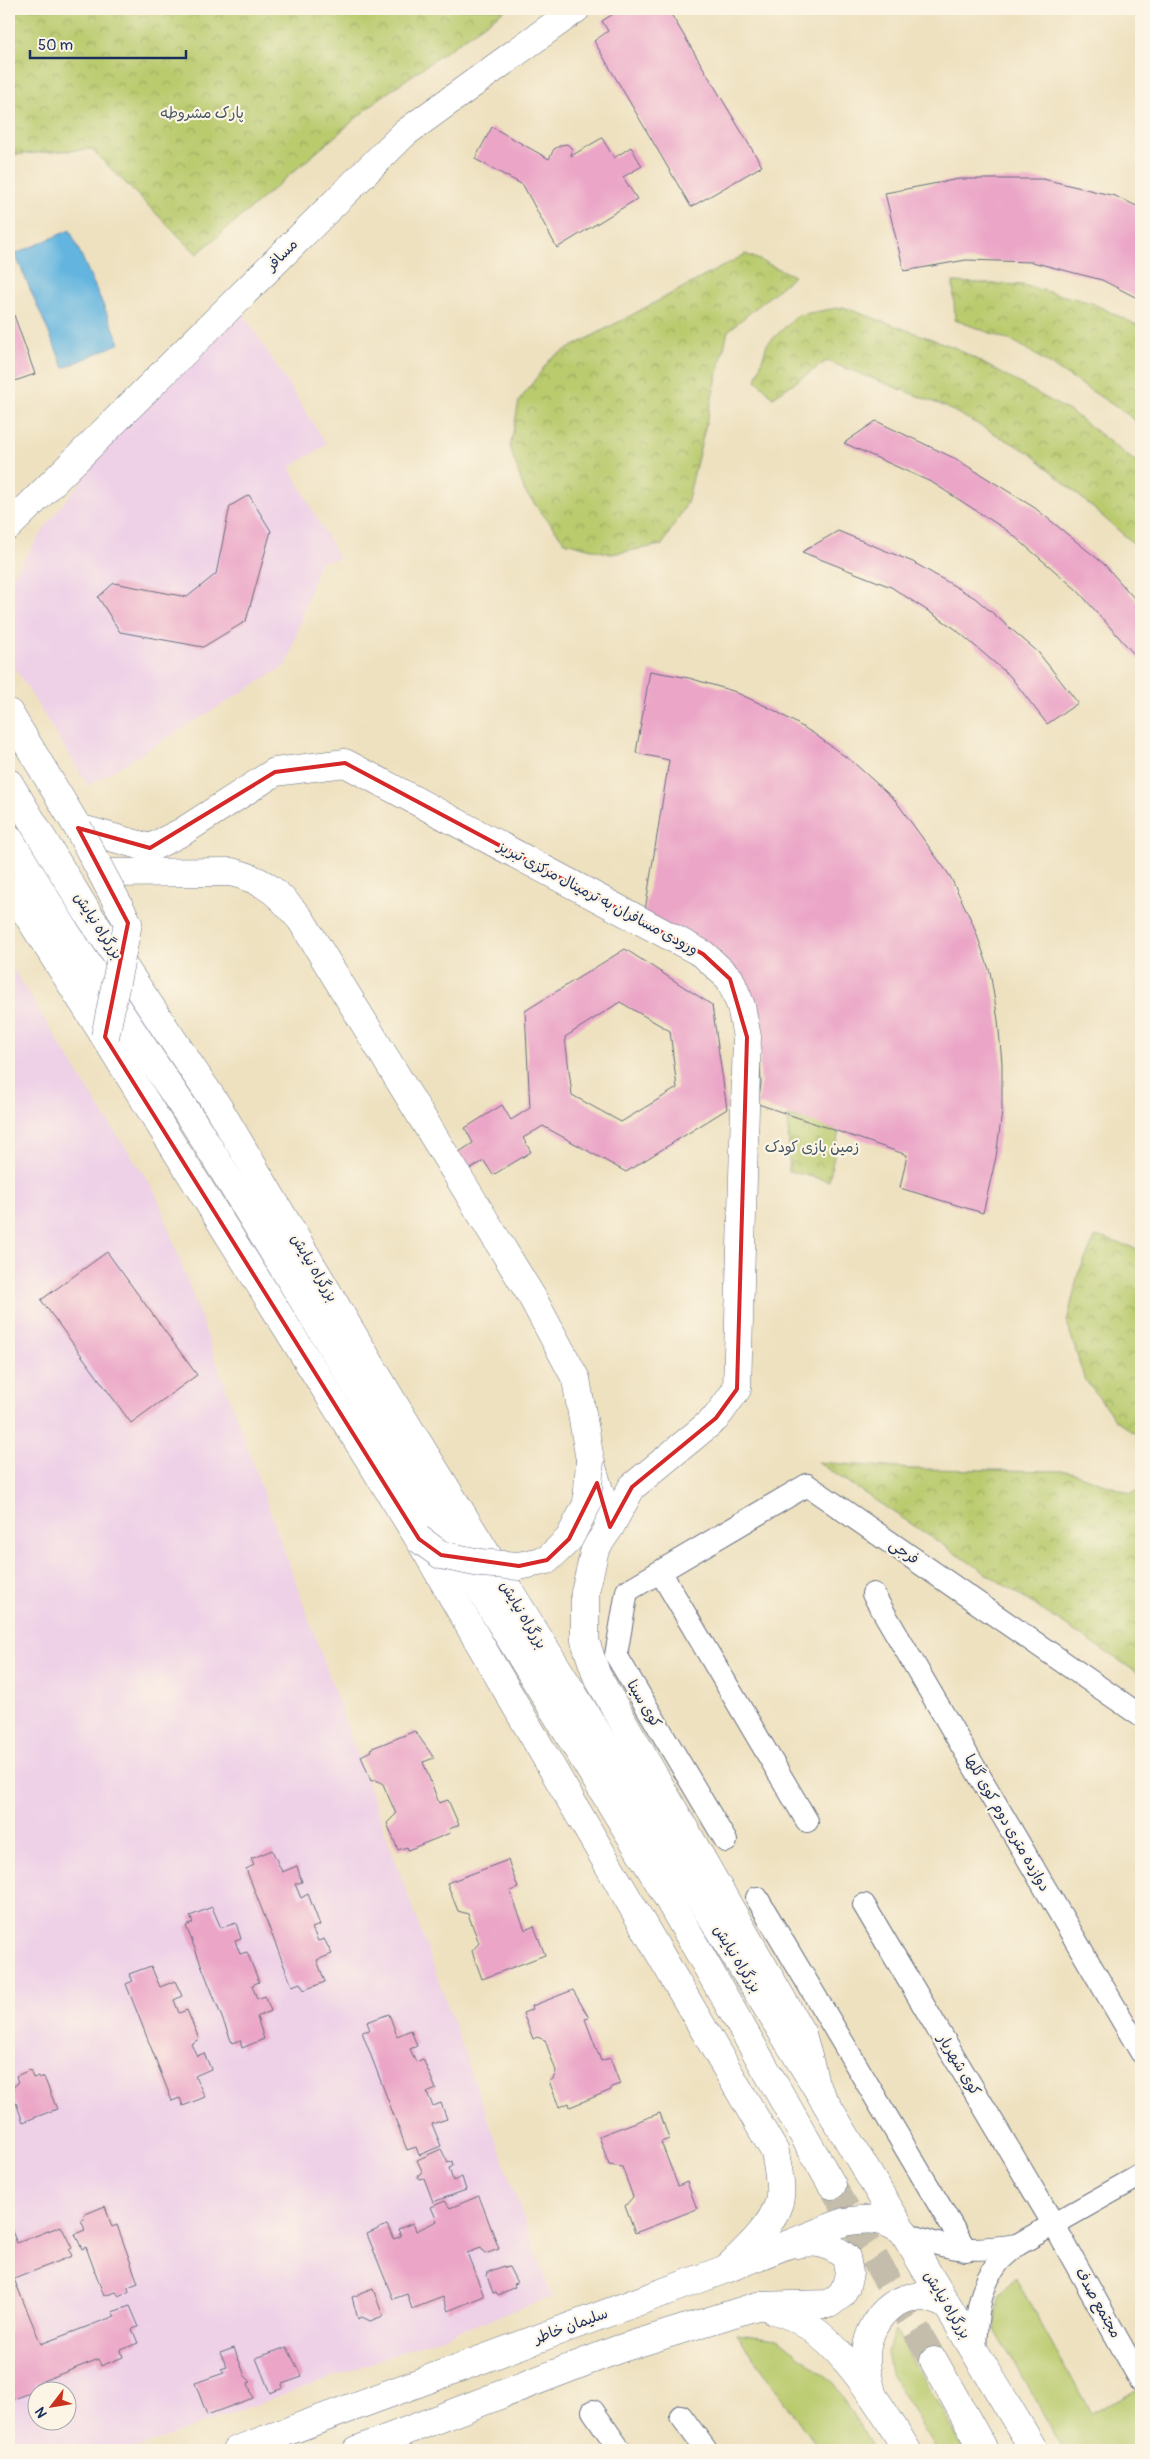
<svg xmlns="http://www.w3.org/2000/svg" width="1150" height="2459" font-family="Pangolin,'Playpen Sans Arabic',sans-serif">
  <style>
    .built { fill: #eed0e7; fill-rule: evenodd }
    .green { fill: #bacb6e; stroke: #6a7d66 }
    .park { fill: url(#park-crowns); stroke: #6a7d66 }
    .water { fill: #64b5df; stroke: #40729e }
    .building { fill: #eba6c7; fill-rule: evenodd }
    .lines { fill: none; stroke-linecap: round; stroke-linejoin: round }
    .primary-tunnel { stroke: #c4bdac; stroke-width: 28; stroke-dasharray: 28 14; stroke-linecap: butt }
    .minor-casing { stroke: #656d80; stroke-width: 24 }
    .tertiary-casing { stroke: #656d80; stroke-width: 29 }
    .secondary-casing { stroke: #656d80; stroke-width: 29 }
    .primary-casing { stroke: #656d80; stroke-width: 29 }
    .trunk-casing { stroke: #656d80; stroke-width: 29 }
    .minor { stroke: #fff; stroke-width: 22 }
    .tertiary { stroke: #fff; stroke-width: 28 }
    .secondary { stroke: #fff; stroke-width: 28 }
    .primary { stroke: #fff; stroke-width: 28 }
    .trunk { stroke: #fff; stroke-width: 28 }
    .primary-bridge-casing { stroke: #656d80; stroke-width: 29; stroke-linecap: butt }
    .primary-bridge { stroke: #fff; stroke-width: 28 }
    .marked { fill: none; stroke: #d62828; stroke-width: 4; stroke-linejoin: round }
    .labels { text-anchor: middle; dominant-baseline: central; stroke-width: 4.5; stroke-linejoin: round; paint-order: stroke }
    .park-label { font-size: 15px; fill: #435662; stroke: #fcf5e5 }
    .street-label { font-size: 15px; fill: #1b2f5e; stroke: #fcf5e5 }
  </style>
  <defs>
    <pattern id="park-crowns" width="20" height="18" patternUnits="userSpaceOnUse" patternTransform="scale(1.25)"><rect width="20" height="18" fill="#bacb6e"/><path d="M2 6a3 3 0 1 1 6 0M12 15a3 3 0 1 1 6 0" fill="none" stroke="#96a55e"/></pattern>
  </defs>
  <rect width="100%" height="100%" fill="#fcf5e5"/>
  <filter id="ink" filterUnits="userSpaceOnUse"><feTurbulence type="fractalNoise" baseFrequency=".02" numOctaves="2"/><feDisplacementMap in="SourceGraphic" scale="10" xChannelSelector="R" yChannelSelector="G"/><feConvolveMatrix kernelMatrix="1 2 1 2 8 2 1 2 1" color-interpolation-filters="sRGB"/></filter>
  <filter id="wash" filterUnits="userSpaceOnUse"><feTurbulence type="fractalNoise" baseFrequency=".0096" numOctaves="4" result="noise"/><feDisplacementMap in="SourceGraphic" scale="20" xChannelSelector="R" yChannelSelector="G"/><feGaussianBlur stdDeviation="1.12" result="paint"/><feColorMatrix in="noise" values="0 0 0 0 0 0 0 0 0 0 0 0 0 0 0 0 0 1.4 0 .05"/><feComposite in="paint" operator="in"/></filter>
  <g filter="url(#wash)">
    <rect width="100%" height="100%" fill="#eee1c0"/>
    <g class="built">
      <polygon points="243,313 327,445 290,467 339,559 319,562 287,665 88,786 9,658 9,581 51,519 157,386"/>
      <path d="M9 962 102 1112 156 1193 552 2297 131 2450H9ZM38 2392H68V2422H38Z"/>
    </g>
    <g class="green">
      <polygon points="1015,2277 1091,2414 1135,2390 1141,2402 1141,2450 1064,2450 995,2330 999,2297"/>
      <polygon points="895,2330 965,2450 936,2450 891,2374 887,2352"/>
      <polygon points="737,2334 778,2339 835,2384 874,2450 819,2450"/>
    </g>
    <g class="park">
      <polygon points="9,9 506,9 380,98 197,254 91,149 9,155"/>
      <polygon points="746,254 794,276 728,331 687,503 662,545 611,554 565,542 525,492 510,448 519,401 551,358"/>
      <polygon points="953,282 1022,285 1092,303 1141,327 1141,426 1127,414 1017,343 955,320"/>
      <polygon points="843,307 954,347 1071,412 1141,466 1141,550 1030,453 946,407 827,361 773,397 756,380 767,344 798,315"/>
      <polygon points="788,1116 840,1126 829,1181 789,1171"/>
      <polygon points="1096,1236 1141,1250 1141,1438 1115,1419 1084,1378 1067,1322 1078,1274"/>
      <polygon points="817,1462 913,1469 1068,1471 1130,1493 1141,1490 1141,1675"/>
    </g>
    <polygon class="water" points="70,230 120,343 64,368 15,254"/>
    <g id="blocks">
      <g class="building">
        <polygon points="621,9 640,9 642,12 648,9 668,9 762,166 691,207 594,41 608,31 602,21"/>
        <polygon points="492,127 549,159 554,149 561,145 567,144 572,149 571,156 602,138 614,158 631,147 642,166 623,177 637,199 557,248 523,185 475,159"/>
        <polygon points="959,179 1043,179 1115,196 1141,208 1141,300 1102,280 1032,262 966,260 904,271 885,193"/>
        <polygon points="9,301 35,374 9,383"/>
        <polygon points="876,421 956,459 1035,508 1104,564 1141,606 1141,662 1077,590 1008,531 933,483 844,443"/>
        <polygon points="249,495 271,531 246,621 203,647 120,632 98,597 114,583 187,597 216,574 230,506"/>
        <polygon points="838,531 913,562 975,598 1038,652 1078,703 1047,724 1010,676 954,628 891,587 802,552"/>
        <polygon points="650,671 689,678 733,691 772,709 813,733 854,763 895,800 950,876 973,924 990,972 998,1020 1002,1063 1002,1112 996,1157 983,1213 900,1188 907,1155 758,1104 761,1084 759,1040 743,998 643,923 669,760 636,753"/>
        <path d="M625 949 712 1005 727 1109 626 1172 543 1126 523 1138 531 1152 493 1175 484 1161 466 1171 456 1154 473 1143 465 1128 502 1105 511 1120 530 1108 525 1011ZM620 1002 670 1031 677 1088 621 1122 572 1095 565 1037Z"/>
        <polygon points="107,1252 197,1375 131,1423 41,1300"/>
        <polygon points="415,1731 434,1758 423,1762 439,1803 448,1800 459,1825 449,1829 450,1833 408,1850 407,1847 398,1850 387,1823 396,1814 383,1784 376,1780 371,1781 361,1756 371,1751 370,1749"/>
        <polygon points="272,1850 282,1872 297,1866 302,1882 295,1884 301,1898 308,1894 320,1925 312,1928 318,1941 324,1939 332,1954 317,1960 325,1982 304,1990 300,1983 292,1986 246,1869 254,1865 251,1859"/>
        <polygon points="508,1860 518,1888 510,1891 525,1930 534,1926 545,1955 482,1979 472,1951 479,1943 468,1914 458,1911 447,1883"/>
        <polygon points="212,1907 221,1928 236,1923 241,1939 235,1941 240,1954 247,1952 259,1982 252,1985 257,1999 265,1996 271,2011 257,2017 264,2039 242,2048 240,2040 232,2043 186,1926 193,1923 190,1916"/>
        <polygon points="151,1966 160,1987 175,1981 182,1996 174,2000 179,2013 187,2010 199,2039 191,2044 197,2056 204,2053 211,2069 195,2076 205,2097 183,2106 180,2098 172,2101 126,1984 133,1981 129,1974"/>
        <polygon points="573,1990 589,2018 585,2019 601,2061 610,2058 620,2084 611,2087 611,2090 570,2107 569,2103 559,2107 549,2081 553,2079 556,2071 545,2040 537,2037 533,2039 523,2013 533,2009 532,2006"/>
        <polygon points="389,2014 397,2036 411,2030 417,2046 410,2049 416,2062 423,2059 436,2089 427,2093 433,2106 441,2103 447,2119 432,2124 441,2146 419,2155 416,2147 407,2150 362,2032 370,2030 367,2022"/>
        <polygon points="30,2070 33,2078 39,2076 39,2079 44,2077 57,2109 23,2122 11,2089 18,2083 16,2076"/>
        <polygon points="660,2113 669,2139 661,2142 678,2186 687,2182 697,2209 635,2233 625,2206 633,2197 622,2167 609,2165 599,2136"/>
        <polygon points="441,2149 448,2163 452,2161 453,2166 449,2168 453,2181 462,2177 466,2190 433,2202 424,2178 419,2179 417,2176 423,2173 417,2160"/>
        <polygon points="479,2196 499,2249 485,2254 481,2248 467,2253 484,2296 448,2311 443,2297 412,2309 407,2294 393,2299 367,2234 387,2225 394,2239 401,2236 398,2229 413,2223 416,2231 437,2221 431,2207 445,2201 450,2208"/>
        <polygon points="105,2206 112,2227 117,2225 138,2283 128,2287 129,2292 119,2296 116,2292 104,2296 86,2247 82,2249 75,2234 85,2230 81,2220 84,2219 83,2215"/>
        <polygon points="9,2224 17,2243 61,2226 72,2248 69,2250 72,2256 14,2279 41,2344 115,2316 112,2312 130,2306 139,2327 132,2329 138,2343 121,2350 123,2357 101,2366 99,2359 35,2384 38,2390 9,2401"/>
        <polygon points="504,2266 505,2268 509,2267 517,2283 514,2284 515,2287 498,2295 496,2292 493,2293 487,2276 488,2272"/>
        <polygon points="373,2289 383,2316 370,2321 362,2317 358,2319 352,2297"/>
        <polygon points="287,2347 302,2377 282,2384 283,2388 270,2393 256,2358"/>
        <polygon points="234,2348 245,2376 251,2382 248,2383 253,2398 207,2415 195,2383 224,2373 221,2369 227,2367 220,2353"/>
      </g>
    </g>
  </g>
  <g filter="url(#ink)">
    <use href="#blocks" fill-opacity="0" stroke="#656d80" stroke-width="1"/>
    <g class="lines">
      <polyline class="primary-tunnel" points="832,2185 934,2361"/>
      <g class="minor-casing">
        <g id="minor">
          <polyline points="661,1573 807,1821"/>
          <polyline points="873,1594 1141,2052"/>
          <polyline points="726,1841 616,1655 627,1591 807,1485 1141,1716"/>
          <polyline points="757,1898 966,2250"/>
          <polyline points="864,1905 1054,2225 1141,2381"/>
          <path d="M904 2232C948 2251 970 2252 1017 2245 1011 2251 1002 2257 997 2264 978 2289 976 2321 975 2351"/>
          <polyline points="1017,2245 1141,2175"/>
          <polyline points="593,2411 620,2450"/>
          <polyline points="681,2416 706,2450"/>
        </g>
      </g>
      <g class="tertiary-casing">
        <polyline id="tertiary" points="78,828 150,848 182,832 275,772 345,763 703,954 730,979 741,1006 747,1037 737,1389 716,1418 632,1487 610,1527"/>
      </g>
      <g class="secondary-casing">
        <polyline id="secondary" points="9,526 405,133 576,9"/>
      </g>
      <g class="primary-casing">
        <g id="primary">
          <polyline points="9,713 78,828"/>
          <path d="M102 873 231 872C266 880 279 894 301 920L532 1297 576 1379 590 1460 610 1527 595 1549 585 1592V1641L597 1676 802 2034 814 2079"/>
          <path d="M9 886 105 1037 419 1539 775 2152C777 2167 783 2186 779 2202 772 2227 744 2252 726 2269"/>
          <path d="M773 2310C833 2324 877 2401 907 2450"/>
          <path d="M872 2393C869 2381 865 2367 866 2354 869 2314 905 2282 944 2304"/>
          <path d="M237 2450 726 2269 844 2222C870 2218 881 2217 904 2232"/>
          <path d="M357 2450 619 2349 757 2306 829 2304 841 2295 846 2286 849 2273 846 2257C830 2244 818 2240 797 2244"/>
        </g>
      </g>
      <g class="trunk-casing">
        <g id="trunk">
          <polyline points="9,783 87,912 218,1107 394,1404 815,2085 1034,2450"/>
          <polyline points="9,838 66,932 194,1123 375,1417 658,1881 832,2185"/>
          <polyline points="934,2361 984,2450"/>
        </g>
      </g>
      <use href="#minor" class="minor"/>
      <use href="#tertiary" class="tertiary"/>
      <use href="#secondary" class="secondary"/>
      <use href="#primary" class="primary"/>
      <use href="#trunk" class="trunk"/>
      <g class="primary-bridge-casing">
        <g id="primary-bridge">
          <polyline points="78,828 128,923 105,1037"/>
          <polyline points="419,1539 441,1555 480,1563 519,1566 547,1560 569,1539 587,1504 590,1460"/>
        </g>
      </g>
      <use href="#primary-bridge" class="primary-bridge"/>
    </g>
  </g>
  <path class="marked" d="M345 763 703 954 730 979 747 1037 737 1389 716 1418 632 1487 610 1527 597 1483 569 1539 547 1560 519 1566 441 1555 419 1539 105 1037 128 923 78 828 150 848 275 772Z"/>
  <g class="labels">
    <g class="park-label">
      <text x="202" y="113">پارک مشروطه</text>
      <text x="812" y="1147">زمین بازی کودک</text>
    </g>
    <g class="street-label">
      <text transform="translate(282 255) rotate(-45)">مسافر</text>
      <text transform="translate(598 898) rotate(28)">ورودی مسافران به ترمینال مرکزی تبریز</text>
      <text transform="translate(98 926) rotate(57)">بزرگراه نیایش</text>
      <text transform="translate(314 1268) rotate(59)">بزرگراه نیایش</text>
      <text transform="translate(904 1552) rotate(35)">فرجی</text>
      <text transform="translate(523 1615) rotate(59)">بزرگراه نیایش</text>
      <text transform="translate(644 1704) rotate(59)">کوی سینا</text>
      <text transform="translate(1007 1823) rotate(60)">دوازده متری دوم کوی گلها</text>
      <text transform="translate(737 1959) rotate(58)">بزرگراه نیایش</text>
      <text transform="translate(959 2065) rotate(59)">کوی شهریار</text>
      <text transform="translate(1098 2303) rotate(61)">مجتمع صدف</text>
      <text transform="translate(947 2305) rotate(59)">بزرگراه نیایش</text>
      <text transform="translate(571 2326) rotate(-20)">سلیمان خاطر</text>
    </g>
  </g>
  <rect width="1150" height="2459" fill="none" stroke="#fcf5e5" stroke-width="30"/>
  <g transform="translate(52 2406) rotate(239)"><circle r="24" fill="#fcf5e5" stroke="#a2a6af"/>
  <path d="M0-4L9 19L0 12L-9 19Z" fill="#c8321e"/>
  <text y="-8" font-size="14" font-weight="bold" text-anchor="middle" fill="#1b2f5e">N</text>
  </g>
  <path d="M30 50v8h156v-8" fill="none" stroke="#1b2f5e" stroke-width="2.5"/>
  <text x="38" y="50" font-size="15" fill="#1b2f5e" stroke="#fcf5e5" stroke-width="4" paint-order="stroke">50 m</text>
</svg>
